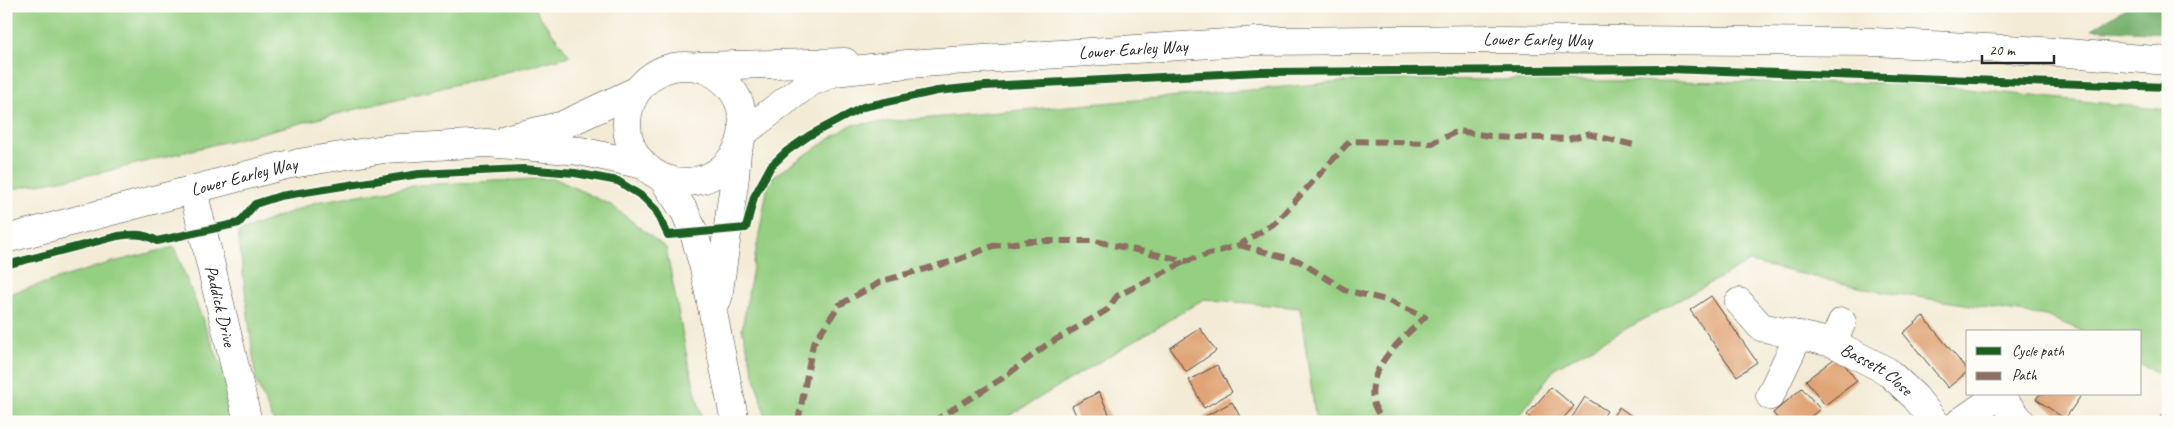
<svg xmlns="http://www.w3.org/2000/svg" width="2174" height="428" font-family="Caveat,sans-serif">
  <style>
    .green { fill: #95cf82; stroke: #607d56 }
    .forest { fill: #78b270; stroke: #526e4e }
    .building { fill: #e0a476 }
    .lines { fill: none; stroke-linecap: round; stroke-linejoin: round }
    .minor-casing { stroke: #494844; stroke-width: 29 }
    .major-casing { stroke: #494844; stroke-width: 29 }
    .minor { stroke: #fff; stroke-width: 28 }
    .major { stroke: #fff; stroke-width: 28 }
    .quiet { stroke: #8d6e63; stroke-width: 6; stroke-dasharray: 12 6; stroke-linecap: butt }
    .cycleway-casing { stroke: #fdfcf7; stroke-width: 11 }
    .cycleway { stroke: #1b5e20; stroke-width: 8 }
    .labels { text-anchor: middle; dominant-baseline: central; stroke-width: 4.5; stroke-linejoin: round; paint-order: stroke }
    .street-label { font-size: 18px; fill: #2b2b2b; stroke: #fdfcf7 }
  </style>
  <rect width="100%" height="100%" fill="#fdfcf7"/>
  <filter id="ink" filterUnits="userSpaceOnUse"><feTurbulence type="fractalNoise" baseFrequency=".02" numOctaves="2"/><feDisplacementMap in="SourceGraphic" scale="10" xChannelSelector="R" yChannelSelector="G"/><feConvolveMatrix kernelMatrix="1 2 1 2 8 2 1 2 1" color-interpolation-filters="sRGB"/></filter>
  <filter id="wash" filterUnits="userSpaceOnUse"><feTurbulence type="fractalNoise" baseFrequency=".0096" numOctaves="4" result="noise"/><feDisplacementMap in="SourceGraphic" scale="20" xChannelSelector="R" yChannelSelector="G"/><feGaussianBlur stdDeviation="1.12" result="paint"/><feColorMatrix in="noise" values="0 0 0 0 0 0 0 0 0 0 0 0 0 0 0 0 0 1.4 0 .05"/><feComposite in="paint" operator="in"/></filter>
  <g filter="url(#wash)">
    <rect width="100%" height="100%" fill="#f3ebd5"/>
    <g class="green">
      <polygon points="6,6 532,6 570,56 104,172 6,190"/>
      <polygon points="1375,79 1908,83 2168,110 2168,380 2140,364 2140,332 2085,332 2046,316 1876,291 1749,262 1556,367 1514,422 1316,422 1300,308 1204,299 999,422 767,422 742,329 769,179 851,125"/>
      <polygon points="554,178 611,205 666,248 687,357 703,422 274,422 256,381 238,232 316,202 419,185"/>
      <polygon points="174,247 243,422 6,422 6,295 109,263"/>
    </g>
    <polygon class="forest" points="2129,6 2168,6 2168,33 2092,29"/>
    <g id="blocks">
      <g class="building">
        <polygon points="1711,296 1757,362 1737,376 1690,310"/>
        <polygon points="1923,316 1968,371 1948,388 1903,333"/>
        <polygon points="1200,328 1216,351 1186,372 1170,348"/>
        <polygon points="1838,356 1857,381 1825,405 1806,380"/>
        <polygon points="1217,365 1232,392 1204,408 1189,380"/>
        <polygon points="1551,387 1574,406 1560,422 1535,422 1527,415"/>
        <polygon points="1802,388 1820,409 1804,422 1780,422 1773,413"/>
        <polygon points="1099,392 1111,418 1103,422 1079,422 1072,406"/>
        <polygon points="2040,394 2082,394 2065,419 2036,399"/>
        <polygon points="1585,397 1607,411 1600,422 1569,422"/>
        <polygon points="1232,402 1243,422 1207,422 1204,417"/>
        <polygon points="1619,407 1640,422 1609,422"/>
        <polygon points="2164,413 2168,416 2168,422 2157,422"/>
      </g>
    </g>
  </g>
  <g filter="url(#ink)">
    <use href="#blocks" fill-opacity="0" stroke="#494844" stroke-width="1"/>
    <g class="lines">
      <g class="minor-casing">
        <g id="minor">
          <polyline points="662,178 685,212 694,233 704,268 735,422"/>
          <path id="s1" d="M193 190 248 422"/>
          <polyline points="718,298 735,177 737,152"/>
          <path id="s2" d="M1739 302 1761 327 1833 343 1887 371 1915 397 1935 422"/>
          <polyline points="1833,343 1842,322"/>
          <polyline points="1770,396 1799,335"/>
          <polyline points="1960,422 1999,395 2020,420"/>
        </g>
      </g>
      <g class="major-casing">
        <g id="major">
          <polyline points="699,66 845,62"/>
          <circle cx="685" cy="124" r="58"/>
          <path id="s3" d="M743 133 809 83 835 72 907 64 1257 41 1494 39 1874 42 2042 51 2168 61"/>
          <polyline points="508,138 563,125 638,90"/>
          <path id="s4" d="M6 239 286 165 384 149 487 143 580 151 644 165"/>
        </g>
      </g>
      <use href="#minor" class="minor"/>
      <use href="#major" class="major"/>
      <g class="quiet">
        <path d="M1239 245 1299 261 1345 290 1386 300 1425 317C1403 339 1367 365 1373 401 1374 407 1380 416 1383 422"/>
        <polyline points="798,422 813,344 839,305 882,281 957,260 993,246 1029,241 1095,241 1186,261 1239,245 1275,223 1350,141 1432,143 1458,131 1490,136 1568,139 1587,134 1634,145"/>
        <polyline points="932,422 1003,378 1045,346 1107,310 1117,296 1186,261"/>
      </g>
      <g class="cycleway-casing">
        <path id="cycleway" d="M6 265 118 236C133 234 144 233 157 241L239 223 255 204 280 196 419 174 523 169 575 173 618 181 643 197 656 210 668 235 746 228 754 197 771 166 787 151 810 135 863 107 937 91 985 86 1260 72 1668 69 2168 87"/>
      </g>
      <use href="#cycleway" class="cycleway"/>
    </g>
  </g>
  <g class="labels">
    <g class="street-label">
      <text stroke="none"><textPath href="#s3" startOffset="815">Lower Earley Way</textPath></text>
      <text stroke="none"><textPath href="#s3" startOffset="410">Lower Earley Way</textPath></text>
      <text stroke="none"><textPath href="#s4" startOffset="246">Lower Earley Way</textPath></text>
      <text stroke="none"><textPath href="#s1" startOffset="119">Paddick Drive</textPath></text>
      <text stroke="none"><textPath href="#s2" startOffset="158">Bassett Close</textPath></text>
    </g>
  </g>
  <rect width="2174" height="428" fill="none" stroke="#fdfcf7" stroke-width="25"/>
  <rect x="1966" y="330" width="175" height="65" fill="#fdfcf7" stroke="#a9a8a5"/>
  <rect x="1976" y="347" width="25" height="8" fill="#1b5e20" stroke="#a9a8a5"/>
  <text x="2012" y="356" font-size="15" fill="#2b2b2b">Cycle path</text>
  <rect x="1976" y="372" width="25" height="8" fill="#8d6e63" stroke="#a9a8a5"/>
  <text x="2012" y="380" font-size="15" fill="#2b2b2b">Path</text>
  <path d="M1982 55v8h72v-8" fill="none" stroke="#2b2b2b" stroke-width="2.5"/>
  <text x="1989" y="55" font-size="15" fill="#2b2b2b" stroke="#fdfcf7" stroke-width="4" paint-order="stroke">20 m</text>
</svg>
